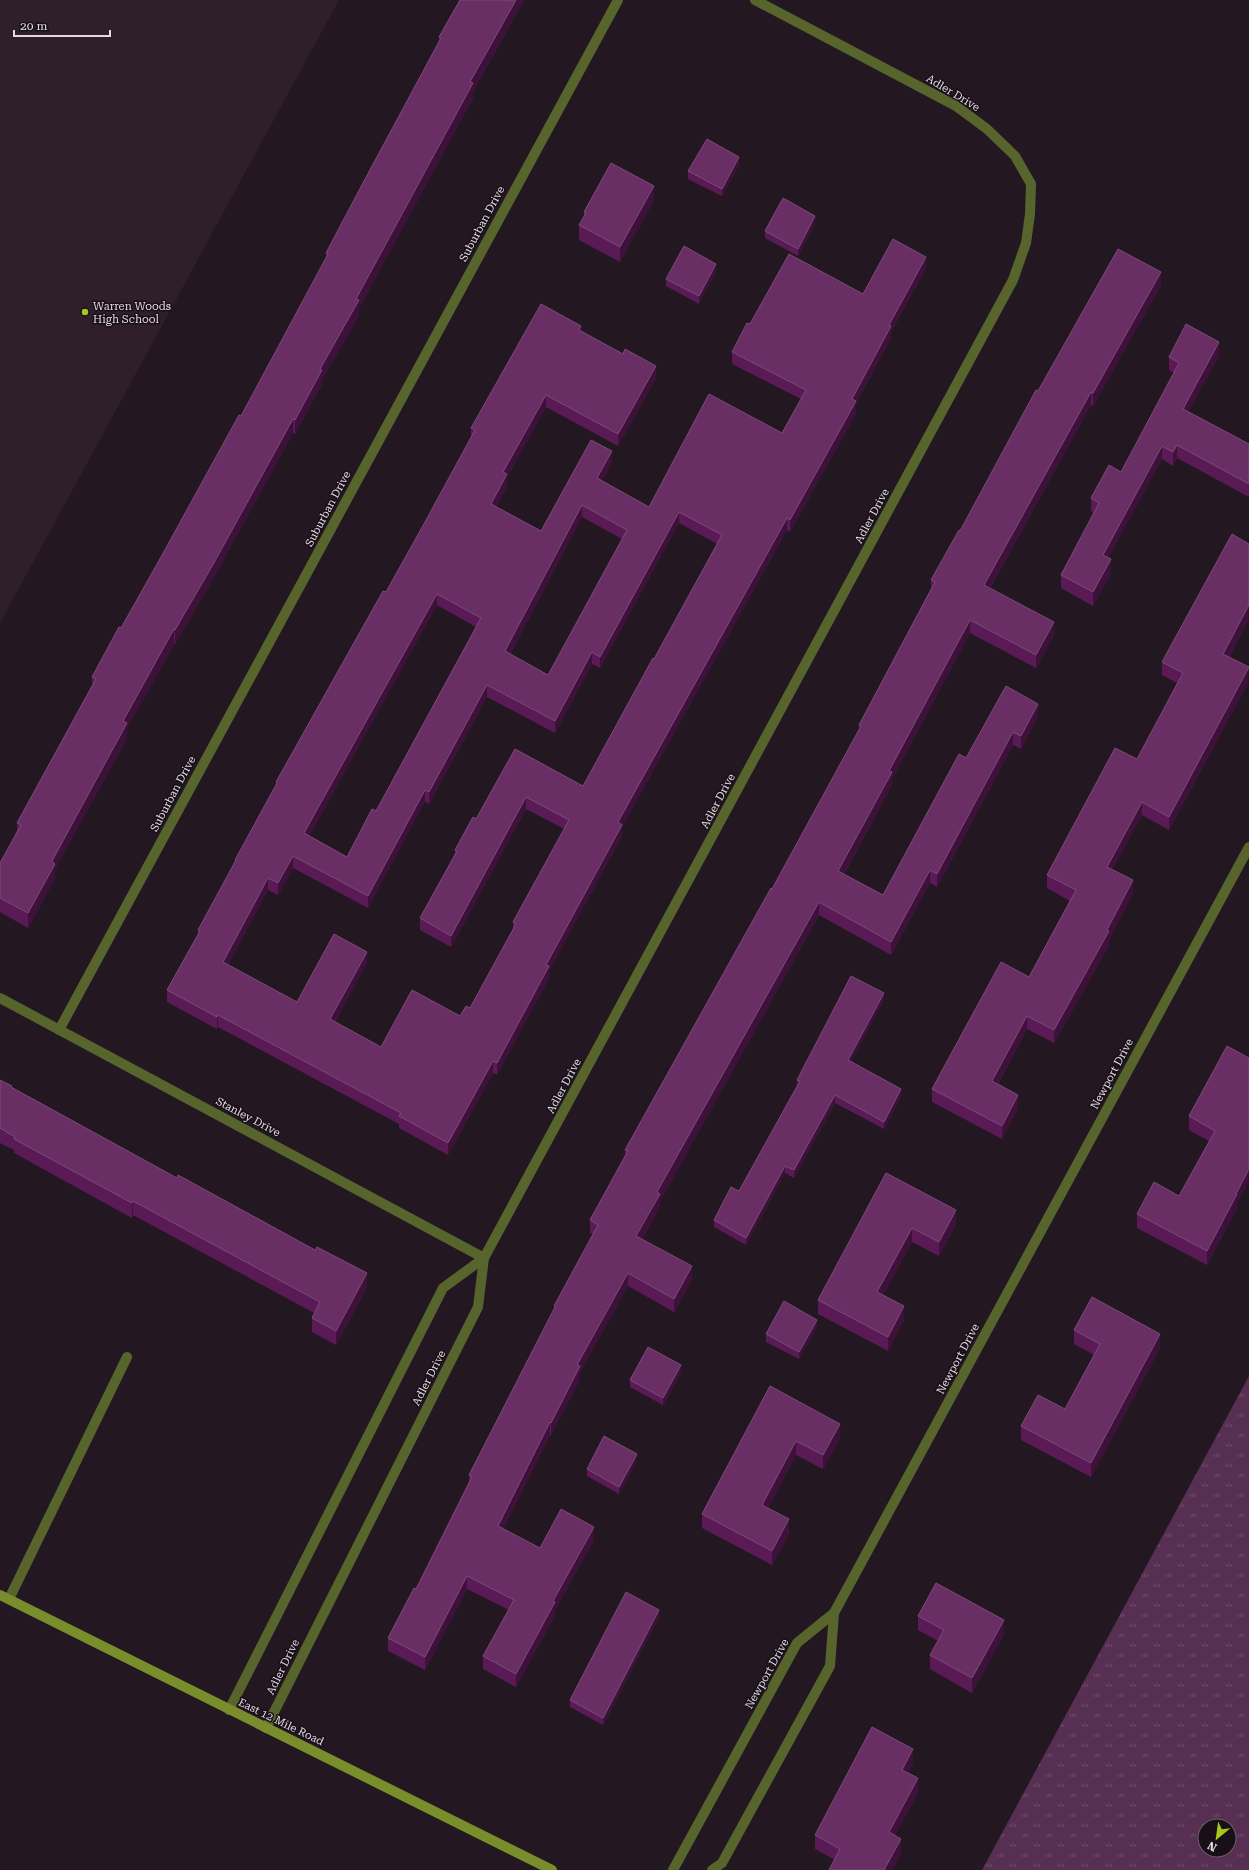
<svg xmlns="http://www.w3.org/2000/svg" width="1249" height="1870" font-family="'Roboto Serif',serif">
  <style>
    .built { fill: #2f1f2d }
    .grass { fill: url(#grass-tufts); fill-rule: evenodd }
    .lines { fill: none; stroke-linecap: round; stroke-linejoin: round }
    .lane { stroke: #57642c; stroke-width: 10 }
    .street { stroke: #57642c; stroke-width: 10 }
    .secondary { stroke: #798d2c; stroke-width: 10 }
    .wall { fill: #5a1a56; fill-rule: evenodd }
    .shaded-wall { fill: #3e113a }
    .building { fill: #692f65; stroke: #7c4a78; fill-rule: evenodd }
    .poi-dot { fill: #a8c71b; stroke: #190f18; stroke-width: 1.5 }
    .labels { text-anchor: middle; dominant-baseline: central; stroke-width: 3; stroke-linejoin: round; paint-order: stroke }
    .street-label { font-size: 11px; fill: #e3dbe2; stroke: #190f18 }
    .poi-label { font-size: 11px; fill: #e3dbe2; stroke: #190f18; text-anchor: start }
  </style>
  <defs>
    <pattern id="grass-tufts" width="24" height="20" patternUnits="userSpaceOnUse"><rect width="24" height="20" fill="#562f52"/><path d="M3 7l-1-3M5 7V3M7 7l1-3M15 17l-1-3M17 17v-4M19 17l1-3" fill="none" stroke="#6e4d6b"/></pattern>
  </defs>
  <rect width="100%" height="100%" fill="#231821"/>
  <polygon class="built" points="0,0 339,0 0,623"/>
  <path class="grass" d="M1249 1376V1870H982ZM1205 1826H1229V1850H1205Z"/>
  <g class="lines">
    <polyline class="lane" points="9,1599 127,1357"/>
    <g class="street">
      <polyline points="0,998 484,1258"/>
      <polyline points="59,1030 618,0"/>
      <polyline points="229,1710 443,1288 484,1258"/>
      <polyline points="266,1728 478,1307 484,1258 1013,280 1026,243 1030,214 1031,184 1015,156 987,129 956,106 755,0"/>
      <polyline points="673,1870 797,1643 834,1613 1249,847"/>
      <polyline points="712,1870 722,1863 830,1666 834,1613"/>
    </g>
    <polyline class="secondary" points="0,1595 552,1870"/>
  </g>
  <g class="wall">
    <polygon points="460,0 524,0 473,92 473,98 359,308 359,315 322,380 322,384 295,434 293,433 215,575 175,644 174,644 127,728 127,738 55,869 55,878 28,928 0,912 0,863 17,832 17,823 92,685 92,677 121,628 241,416 326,259 326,253 439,42 439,37"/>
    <polygon points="739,164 722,196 688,179 688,171"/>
    <polygon points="654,200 620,262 579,240 579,225 584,218 584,212"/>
    <polygon points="815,223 798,256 765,238 765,231"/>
    <path d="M926 268 891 332V338L856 403V413L790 532 787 530 658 762 622 827V836L549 971V978L497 1075 493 1073 448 1155 399 1128V1124L218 1027 217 1029 167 1002V990L198 934V930L235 863V860L276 785V782L386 592 425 522 471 437V428L581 331 656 378 618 446 546 407 507 477V486L496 507 541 531 612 463 602 481 649 507 782 433 801 399 732 364V352L750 324 863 294ZM582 517 622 539 548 675 510 654ZM679 523 717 544 654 659 583 786 515 749 476 819 455 850V854L420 918V930L451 947 526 809 564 829 513 922V929L470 1008 460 1016 381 1047 335 1022 367 963 297 1002 228 965 268 890 278 895 293 868 368 908 425 801 429 804 487 697 555 733 592 664 600 668ZM437 605 476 627 376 811 347 857 309 836Z"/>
    <polygon points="716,271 699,304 666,286 666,279"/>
    <polygon points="1161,285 1093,406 1091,405 990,588 1054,635 1036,668 970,633 892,779 892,785 844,874 883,895 966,758 1038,716 1021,749 1013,745 937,887 930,883 891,955 819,915 660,1201 660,1207 642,1239 692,1279 674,1312 628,1286 580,1372 580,1379 551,1435 550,1435 503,1529 540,1548 594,1540 555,1610 555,1615 516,1687 483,1669 483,1656 509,1610 467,1589 425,1670 388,1651 388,1638 416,1589 469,1482 469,1475 554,1310 554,1306 593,1234 590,1233 590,1220 625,1155 625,1150 772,889 859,731 859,725 931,589 931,580 960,531 1038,391"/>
    <polygon points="1219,355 1188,412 1249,444 1249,497 1177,458 1173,466 1162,459 1108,558 1111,573 1093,606 1061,588 1061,575 1094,513 1091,511 1091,498 1121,472 1174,373 1169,370 1169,357"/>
    <polygon points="1249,544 1249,619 1229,657 1249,681 1169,830 1142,815 1112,869 1133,893 1109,940 1109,945 1054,1043 1027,1029 998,1084 1018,1108 1002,1139 932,1102 932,1089 1029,977 1070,901 1047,888 1047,875 1137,759 1177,683 1162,675 1162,662"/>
    <polygon points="884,1000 851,1061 901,1096 884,1129 835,1103 794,1178 785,1173 746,1245 714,1227 714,1220 739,1191 797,1087 797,1080"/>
    <polygon points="1227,1046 1237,1208 1207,1265 1137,1228 1137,1214 1179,1196 1209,1141 1189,1130 1189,1116"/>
    <polygon points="0,1080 12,1088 367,1287 336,1345 312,1332 312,1318 314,1313 133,1215 132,1218 14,1153 14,1150 0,1143"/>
    <polygon points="886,1173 956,1225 939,1256 912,1242 883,1295 904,1320 888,1351 818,1314 818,1300"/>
    <polygon points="817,1327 799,1359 766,1342 766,1334"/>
    <polygon points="1074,1330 1160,1348 1091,1477 1021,1440 1021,1426 1065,1409 1094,1355 1074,1344"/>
    <polygon points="681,1372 663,1405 630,1387 630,1380"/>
    <polygon points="770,1386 840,1438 823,1469 796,1455 768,1508 789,1534 772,1565 702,1528 702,1514"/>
    <polygon points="637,1461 619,1494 587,1476 587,1469"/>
    <polygon points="918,1616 1004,1634 972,1693 930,1669 930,1655 938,1641 918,1630"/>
    <polygon points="659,1617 603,1725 570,1707 570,1700"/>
    <polygon points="913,1763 908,1773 918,1792 895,1835 901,1853 892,1870 829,1870 835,1860 815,1849 815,1835"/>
  </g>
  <g class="shaded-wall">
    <polygon points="516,0 524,0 473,92 473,98 359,308 359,315 322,380 322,384 295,434 295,420 356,299 470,82"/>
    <polygon points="739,157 739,164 722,196 722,189"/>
    <polygon points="654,186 654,200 620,262 620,247"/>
    <polygon points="815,216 815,223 798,256 798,249"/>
    <polygon points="926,257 926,268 891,332 891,338 856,403 856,413 790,532 790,520 889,325"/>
    <polygon points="716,264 716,271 699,304 699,296"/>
    <polygon points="1161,272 1161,285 1093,406 1093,393"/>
    <polygon points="1219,342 1219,355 1183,422 1183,409"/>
    <polygon points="656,366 656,378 618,446 618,434"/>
    <polygon points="1091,392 1091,405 984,598 984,585"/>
    <polygon points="546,395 546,407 507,477 507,486 491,516 491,504 503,472"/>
    <polygon points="293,419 293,433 215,575 175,644 175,630"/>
    <polygon points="1177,445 1177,458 1173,466 1173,452"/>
    <polygon points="1162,446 1162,459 1103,568 1103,555"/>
    <polygon points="612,451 612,463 597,490 597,478"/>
    <polygon points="582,505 582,517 505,663 505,651"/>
    <polygon points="679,512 679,523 600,668 600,657"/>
    <polygon points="787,518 787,530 622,827 622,836 549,971 549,978 497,1075 497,1063 546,965 618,822"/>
    <polygon points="1111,559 1111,573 1093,606 1093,592"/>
    <polygon points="437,594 437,605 304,845 304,833"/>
    <polygon points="1249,605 1249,619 1223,667 1223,654"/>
    <polygon points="970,620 970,633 892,779 892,785 838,884 838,871 889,771"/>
    <polygon points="1054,622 1054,635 1036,668 1036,655"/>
    <polygon points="174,629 174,644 127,728 127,738 55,869 55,878 28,928 28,913 52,861 123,721"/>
    <polygon points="592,652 592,664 555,733 555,721"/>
    <polygon points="1249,667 1249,681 1169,830 1169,817"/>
    <polygon points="487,685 487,697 429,804 429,792"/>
    <polygon points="1038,704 1038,716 1021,749 1021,736"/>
    <polygon points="1013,732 1013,745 937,887 937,874"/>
    <polygon points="425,790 425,801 368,908 368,896"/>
    <polygon points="526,797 526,809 451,947 451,936"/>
    <polygon points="1142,802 1142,815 1107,880 1107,867"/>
    <polygon points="293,856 293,868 278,895 278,883"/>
    <polygon points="930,870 930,883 891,955 891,942"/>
    <polygon points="268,878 268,890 223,974 223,962"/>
    <polygon points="1133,880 1133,893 1109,940 1109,945 1054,1043 1054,1030"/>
    <polygon points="819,902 819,915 660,1201 660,1207 636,1249 636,1236 657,1192"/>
    <polygon points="367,952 367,963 330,1031 330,1019"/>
    <polygon points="884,993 884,1000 848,1067 848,1060"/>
    <polygon points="218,1015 218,1027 217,1029 217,1017"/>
    <polygon points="1027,1016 1027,1029 992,1094 992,1081"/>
    <polygon points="493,1061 493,1073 448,1155 448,1143"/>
    <polygon points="901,1089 901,1096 884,1129 884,1122"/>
    <polygon points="835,1095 835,1103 794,1178 794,1170"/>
    <polygon points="1018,1095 1018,1108 1002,1139 1002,1126"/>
    <polygon points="785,1166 785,1173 746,1245 746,1238"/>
    <polygon points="1249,1169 1249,1182 1237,1204 1237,1208 1207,1265 1207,1251 1236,1194"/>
    <polygon points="133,1201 133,1215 132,1218 132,1203"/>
    <polygon points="956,1210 956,1225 939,1256 939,1242"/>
    <polygon points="912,1228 912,1242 877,1306 877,1292"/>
    <polygon points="692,1266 692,1279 674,1312 674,1299"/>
    <polygon points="367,1273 367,1287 336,1345 336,1331"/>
    <polygon points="628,1273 628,1286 580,1372 580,1379 551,1435 551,1423 577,1365"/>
    <polygon points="904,1306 904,1320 888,1351 888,1337"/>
    <polygon points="817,1320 817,1327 799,1359 799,1352"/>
    <polygon points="1160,1334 1160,1348 1091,1477 1091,1463"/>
    <polygon points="681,1365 681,1372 663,1405 663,1398"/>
    <polygon points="550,1422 550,1435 498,1539 498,1526"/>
    <polygon points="840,1424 840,1438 823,1469 823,1455"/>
    <polygon points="796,1441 796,1455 762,1519 762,1505"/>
    <polygon points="637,1454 637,1461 619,1494 619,1487"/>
    <polygon points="789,1519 789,1534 772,1565 772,1551"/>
    <polygon points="594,1527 594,1540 555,1610 555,1615 516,1687 516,1674 553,1601"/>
    <polygon points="467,1576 467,1589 425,1670 425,1657"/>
    <polygon points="659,1610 659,1617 603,1725 603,1718"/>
    <polygon points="1004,1620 1004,1634 972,1693 972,1678"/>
    <polygon points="913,1749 913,1763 902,1784 902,1770"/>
    <polygon points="918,1778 918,1792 889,1846 889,1832"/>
    <polygon points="901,1839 901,1853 892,1870 884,1870"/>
  </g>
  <g class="building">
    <polygon points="460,0 516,0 470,82 473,83 356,299 359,300 320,369 322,370 295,420 293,419 215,561 175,630 174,629 123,721 127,723 52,861 55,864 28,913 0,898 0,863 21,825 17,823 96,679 92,677 119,627 121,628 161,557 239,415 241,416 328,254 326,253 364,181 441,38 439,37"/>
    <polygon points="707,139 739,157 722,189 688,171"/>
    <polygon points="611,163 654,186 620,247 579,225 586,213 584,212"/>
    <polygon points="783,198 815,216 798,249 765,231"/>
    <path d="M893 239 926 257 889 325 891 326 852 399 856 401 790 520 787 518 658 750 618 822 622 825 546 965 549 966 497 1063 493 1061 448 1143 399 1116 401 1113 218 1015 217 1017 167 990 200 931 198 930 236 860H235L277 783 276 782 383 591 386 592 425 522 475 430 471 428 541 304 581 326 579 330 623 354 625 349 656 366 618 434 546 395 503 472 507 474 491 504 541 531 591 440 612 451 597 478 649 507 709 394 782 433 806 390 732 352 747 323 750 324 789 254 863 294ZM582 505 627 530 548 675 505 651ZM679 512 722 535 654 659 653 658 583 786 515 749 476 819 473 817 455 850 457 851 420 918 451 936 526 797 569 820 513 922 516 924 470 1008 466 1006 460 1016 412 990 381 1047 330 1019 367 952 334 934 297 1002 223 962 268 878 278 883 293 856 368 896 425 790 429 792 487 685 555 721 592 652 600 657ZM437 594 481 618 376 811 372 809 347 857 304 833Z"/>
    <polygon points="684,246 716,264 699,296 666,279"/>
    <polygon points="1118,249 1161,272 1093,393 1091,392 984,585 1054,622 1036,655 970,620 889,771 892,772 838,871 883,895 959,754 966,758 1006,686 1038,704 1021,736 1013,732 937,874 930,870 891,942 819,902 657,1192 660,1194 636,1236 692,1266 674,1299 628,1273 577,1365 580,1366 551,1423 550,1422 498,1526 540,1548 561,1509 594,1527 553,1601 555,1602 516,1674 483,1656 514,1600 467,1576 425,1657 388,1638 414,1588 416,1589 472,1477 469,1475 555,1307 554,1306 598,1225 590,1220 628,1151 625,1150 771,888 772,889 861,726 859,725 935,582 931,580 959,530 960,531 1036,390 1038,391"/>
    <polygon points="1186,324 1219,342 1183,409 1249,444 1249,484 1177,445 1173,452 1162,446 1103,555 1111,559 1093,592 1061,575 1099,503 1091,498 1109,465 1121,472 1179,363 1169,357"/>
    <polygon points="1232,534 1249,544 1249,605 1223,654 1249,667 1169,817 1142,802 1107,867 1133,880 1107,930 1109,931 1054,1030 1027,1016 992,1081 1018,1095 1002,1126 932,1089 1001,962 1029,977 1076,890 1047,875 1115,748 1137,759 1183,673 1162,662"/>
    <polygon points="851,976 884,993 848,1060 901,1089 884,1122 835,1095 794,1170 785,1166 746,1238 714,1220 731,1187 739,1191 800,1081 797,1080"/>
    <polygon points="1227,1046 1249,1058 1249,1169 1236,1194 1237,1194 1207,1251 1137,1214 1154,1182 1179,1196 1215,1131 1189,1116"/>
    <polygon points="0,1080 12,1086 11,1087 177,1178 178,1175 315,1250 317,1247 367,1273 336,1331 312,1318 320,1302 133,1201 132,1203 14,1139 15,1137 0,1128"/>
    <polygon points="886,1173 956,1210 939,1242 912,1228 877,1292 904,1306 888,1337 818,1300"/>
    <polygon points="1092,1297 1160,1334 1091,1463 1021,1426 1038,1395 1065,1409 1100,1344 1074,1330"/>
    <polygon points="784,1301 817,1320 799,1352 766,1334"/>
    <polygon points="648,1347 681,1365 663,1398 630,1380"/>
    <polygon points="770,1386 840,1424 823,1455 796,1441 762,1505 789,1519 772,1551 702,1514"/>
    <polygon points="604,1436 637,1454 619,1487 587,1469"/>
    <polygon points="936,1583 1004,1620 972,1678 930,1655 944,1630 918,1616"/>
    <polygon points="626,1592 659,1610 603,1718 570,1700"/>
    <polygon points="872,1727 913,1749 902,1770 918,1778 889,1832 901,1839 884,1870 829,1870 840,1849 815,1835"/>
  </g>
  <circle class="poi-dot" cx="85" cy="312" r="4"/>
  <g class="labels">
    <g class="street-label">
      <text transform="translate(953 93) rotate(31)">Adler Drive</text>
      <text transform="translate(482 224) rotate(-62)">Suburban Drive</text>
      <text transform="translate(328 509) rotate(-62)">Suburban Drive</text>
      <text transform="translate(872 516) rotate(-62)">Adler Drive</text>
      <text transform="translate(173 794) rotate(-62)">Suburban Drive</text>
      <text transform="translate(718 801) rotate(-62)">Adler Drive</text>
      <text transform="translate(1112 1074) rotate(-62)">Newport Drive</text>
      <text transform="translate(564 1086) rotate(-62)">Adler Drive</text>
      <text transform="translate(248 1117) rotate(28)">Stanley Drive</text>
      <text transform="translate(958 1359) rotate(-62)">Newport Drive</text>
      <text transform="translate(429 1378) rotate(-63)">Adler Drive</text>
      <text transform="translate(283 1667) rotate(-64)">Adler Drive</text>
      <text transform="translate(767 1674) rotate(-61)">Newport Drive</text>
      <text transform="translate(281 1722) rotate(26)">East 12 Mile Road</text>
    </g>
    <g class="poi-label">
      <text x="93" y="306">Warren Woods<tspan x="93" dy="13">High School</tspan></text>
    </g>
  </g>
  <g transform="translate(1217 1838) rotate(209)"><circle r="19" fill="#190f18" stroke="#6a6169"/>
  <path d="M0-3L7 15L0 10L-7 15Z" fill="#a8c71b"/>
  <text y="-6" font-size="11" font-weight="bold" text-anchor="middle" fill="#e3dbe2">N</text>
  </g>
  <path d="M14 30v6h96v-6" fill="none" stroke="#e3dbe2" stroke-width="2"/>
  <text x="20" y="30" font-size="12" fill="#e3dbe2" stroke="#190f18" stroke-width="3" paint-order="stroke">20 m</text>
</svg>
